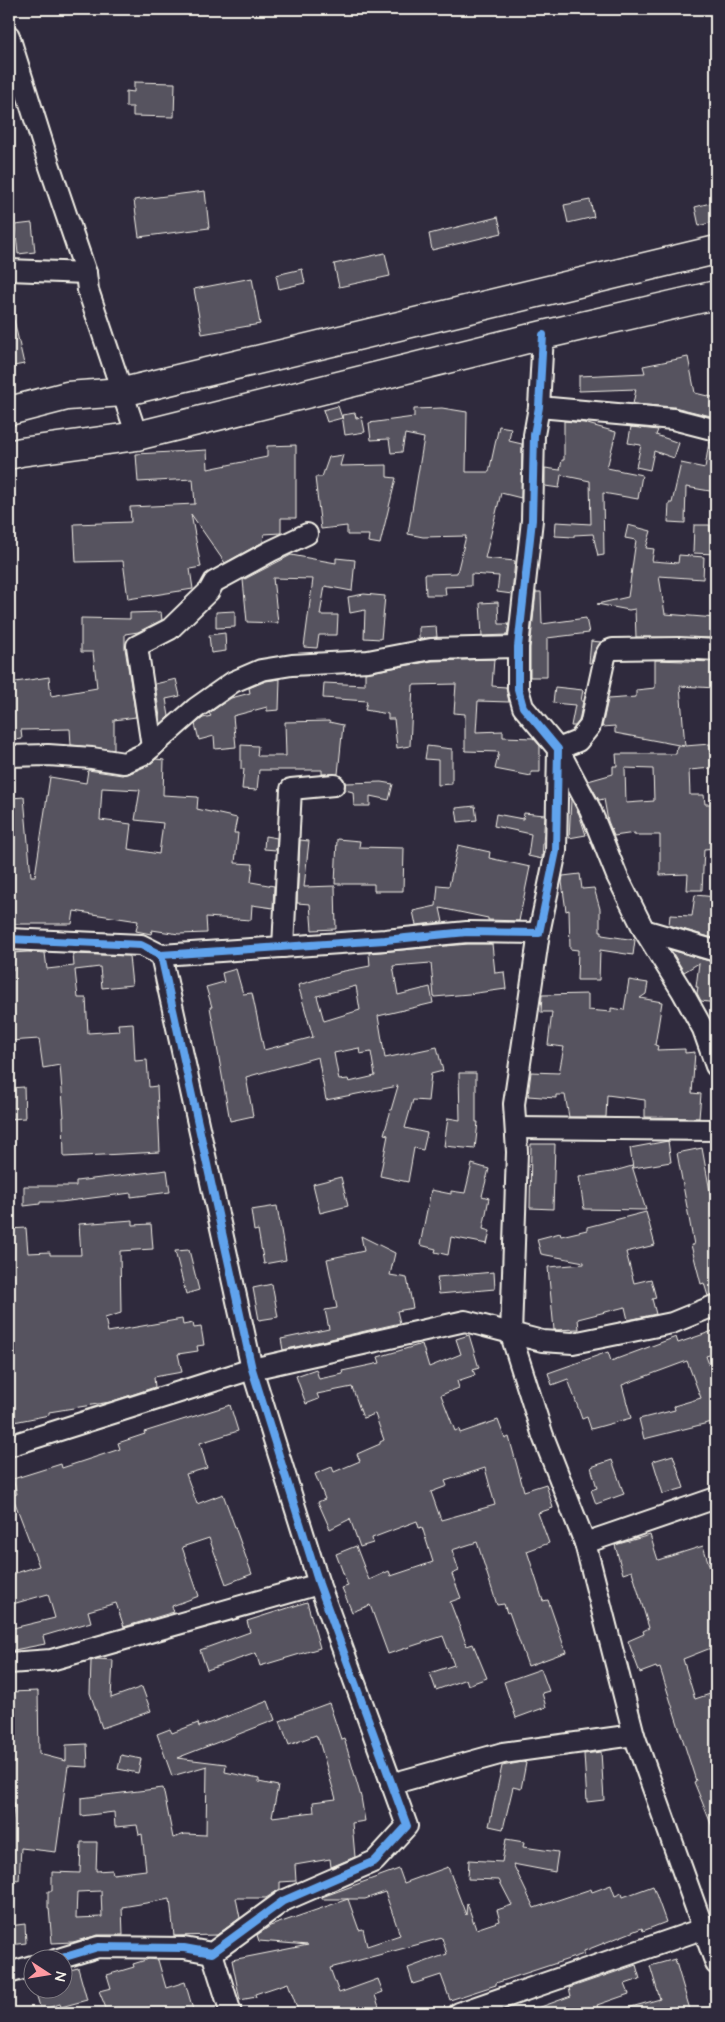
<svg xmlns="http://www.w3.org/2000/svg" width="725" height="2022" font-family="'Architects Daughter',sans-serif">
  <style>
    .building { fill: #56525f; stroke: #f4f1e8; fill-rule: evenodd }
    .lines { fill: none; stroke-linecap: round; stroke-linejoin: round }
    .street-casing { stroke: #f4f1e8; stroke-width: 24 }
    .highway-casing { stroke: #f4f1e8; stroke-width: 31 }
    .street { stroke: #2f2a3d; stroke-width: 20 }
    .highway { stroke: #2f2a3d; stroke-width: 28 }
    .cycleway-casing { stroke: #2f2a3d; stroke-width: 11 }
    .cycleway { stroke: #60a3ed; stroke-width: 8 }
  </style>
  <rect width="100%" height="100%" fill="#2f2a3d"/>
  <filter id="ink" filterUnits="userSpaceOnUse"><feTurbulence type="fractalNoise" baseFrequency=".02" numOctaves="2"/><feDisplacementMap in="SourceGraphic" scale="10" xChannelSelector="R" yChannelSelector="G"/><feConvolveMatrix kernelMatrix="1 2 1 2 8 2 1 2 1" color-interpolation-filters="sRGB"/></filter>
  <g filter="url(#ink)">
    <g class="building">
      <polygon points="134,82 175,83 174,117 133,116 133,107 126,107 126,91 134,92"/>
      <polygon points="205,191 209,228 139,237 134,200"/>
      <polygon points="590,200 594,217 568,223 564,205"/>
      <polygon points="714,202 716,221 699,226 695,207"/>
      <polygon points="498,217 502,233 432,250 429,234"/>
      <polygon points="32,223 35,252 18,254 15,225"/>
      <polygon points="385,253 390,276 339,287 334,264"/>
      <polygon points="302,269 305,283 279,289 276,275"/>
      <polygon points="252,278 260,324 202,334 194,289"/>
      <polygon points="9,320 14,320 24,364 9,367"/>
      <polygon points="688,357 695,393 716,398 715,417 674,407 633,404 636,389 579,391 579,376 645,373 643,366"/>
      <polygon points="338,406 342,418 327,422 323,410"/>
      <polygon points="442,408 467,412 466,472 489,472 499,426 511,428 509,441 522,444 521,498 501,493 485,558 515,561 512,594 497,592 499,576 471,574 471,586 445,587 446,595 426,595 425,574 457,573 466,536 423,537 408,534 424,438 405,434 402,452 391,453 389,439 371,440 369,423 414,417 414,409"/>
      <polygon points="355,413 356,418 362,417 365,432 345,435 342,415"/>
      <polygon points="564,421 584,423 616,432 607,468 642,475 638,499 603,493 604,555 598,556 593,534 574,535 574,537 555,536 556,522 591,524 590,481 561,475 559,488 545,486 545,468 560,470 562,460 564,460"/>
      <polygon points="631,427 658,430 656,435 679,443 674,458 654,451 650,470 636,467 641,445 628,443"/>
      <polygon points="709,442 716,443 716,492 686,487 685,523 668,522 669,503 672,503 681,463 705,468"/>
      <polygon points="296,445 296,518 281,518 281,533 264,534 263,542 225,563 191,514 201,567 190,569 193,589 128,599 123,561 76,562 74,524 131,522 130,507 195,504 193,479 138,482 136,454 207,450 208,469 267,457 267,446"/>
      <polygon points="343,455 340,466 387,465 387,477 396,478 380,544 368,542 369,535 347,535 347,526 321,529 315,477 322,477 329,457"/>
      <polygon points="628,525 651,531 646,548 654,549 652,561 678,563 679,555 704,557 703,579 659,576 665,614 716,618 716,638 636,637 635,609 629,610 597,604 628,597 636,540 625,538"/>
      <polygon points="694,525 710,525 710,531 716,531 716,554 693,553"/>
      <polygon points="291,555 336,563 336,558 355,560 352,591 325,586 320,615 338,615 337,635 319,635 317,648 304,647 313,579 273,578 278,623 247,622 243,580"/>
      <polygon points="536,592 541,592 542,624 586,618 589,633 547,638 547,677 530,677 530,648"/>
      <polygon points="364,594 385,596 381,639 364,638 365,610 350,613 348,597"/>
      <polygon points="498,602 499,624 509,624 507,635 482,636 480,603"/>
      <polygon points="235,611 235,627 216,628 216,612"/>
      <polygon points="161,612 162,620 138,632 125,634 125,648 136,717 114,720 114,750 71,745 70,729 21,730 22,739 9,741 9,683 49,677 51,696 97,688 93,652 81,652 81,618 130,619 130,613"/>
      <polygon points="436,626 437,637 419,639 419,627"/>
      <polygon points="225,633 226,651 211,653 209,635"/>
      <polygon points="591,641 601,642 594,652 591,663 589,663"/>
      <polygon points="494,659 492,686 506,687 509,702 478,701 476,732 503,731 503,737 533,738 540,746 540,772 531,772 531,776 495,769 499,752 465,751 465,714 454,713 456,684 413,685 410,746 397,748 394,719 388,719 388,714 365,710 367,701 323,698 324,683 365,685 365,673 432,661"/>
      <path d="M655 660 716 662V688L680 686 685 746 710 744 712 768 689 770 690 795H704L705 804H716V848L704 849 702 890H687L688 874 660 875V835H635V833L614 836 608 821 604 799 599 800 588 781 613 774V766H617L616 754H676L677 746H684L615 733V726L602 727 608 699 636 697V690L655 688ZM625 768 653 769 654 801 626 803Z"/>
      <polygon points="176,679 180,696 166,699 169,716 161,724 155,684"/>
      <polygon points="280,679 279,710 267,711 267,707 233,716 236,747 215,749 214,736 199,740 195,724 203,718 211,716 209,713 231,698 250,693 249,688 266,681"/>
      <polygon points="555,687 583,690 581,701 583,701 579,721 575,726 571,726 575,705 553,703"/>
      <polygon points="329,721 329,722 343,725 338,774 322,774 322,770 259,770 257,790 242,789 244,769 241,769 241,745 258,746 257,756 286,756 285,722"/>
      <polygon points="427,746 452,749 452,784 438,785 438,760 425,759"/>
      <path d="M156 759 164 760 163 795 198 797 197 809 237 818 234 833H238L235 863 253 864 251 882 274 886 273 908 252 905 251 920 206 917 207 933 179 934 152 930 151 934 136 931 138 921 74 911 72 924H9V818H12L11 798 24 797 31 876H35L50 777 86 783 88 770 122 775 128 774 149 765ZM102 788 140 790 135 820 163 823 159 854 128 849 131 824 100 820Z"/>
      <polygon points="381,782 393,784 389,800 370,796 370,806 354,806 353,792 345,790 345,783"/>
      <polygon points="571,799 579,814 586,835 569,838"/>
      <polygon points="475,806 477,820 458,822 456,808"/>
      <polygon points="524,813 545,815 542,859 528,856 531,834 494,826 496,814 523,819"/>
      <polygon points="265,836 277,838 276,850 264,849"/>
      <polygon points="337,839 360,841 359,847 404,848 403,891 374,891 374,884 335,884"/>
      <polygon points="300,840 309,841 304,887 335,886 336,929 312,930 310,904 297,903"/>
      <polygon points="458,845 490,852 489,858 530,867 519,921 488,920 488,918 440,908 443,922 416,925 413,911 436,906 438,885 449,886"/>
      <polygon points="580,874 582,889 594,888 600,909 600,931 602,931 602,935 635,940 633,955 600,950 599,980 577,980 578,950 570,949 569,910 566,911 562,882 563,876"/>
      <polygon points="695,895 716,897 716,939 669,925 670,915 692,916"/>
      <path d="M468 944H492L495 973 504 972 506 989 469 994 434 997 431 963 393 966 398 995 430 987 433 1003 378 1016 385 1058 437 1047 443 1071 431 1074 428 1101 413 1100 405 1128 427 1133 423 1150 414 1148 408 1182 380 1176 388 1135 384 1134 398 1086 326 1100 318 1057 246 1077 253 1116 230 1121 210 1007H212L206 987 224 982 222 973 236 969 243 994 252 993 264 1050 313 1037 298 985 339 973V972L370 966 369 953ZM356 986 360 1010 324 1021 317 996ZM359 1048 360 1054 371 1052 375 1076 349 1082 348 1079 339 1080 334 1053Z"/>
      <polygon points="671,950 716,963 716,1003 701,1001 697,993 698,987 696,987 699,963 684,972"/>
      <polygon points="28,952 45,953 47,969 74,966 73,954 129,956 132,985 102,988 100,967 75,970 78,998 86,998 88,1033 119,1031 118,1024 133,1023 135,1061 147,1060 149,1087 157,1086 160,1152 64,1157 63,1117 64,1117 60,1065 43,1068 39,1039 9,1041 9,970 13,970 12,953"/>
      <polygon points="629,980 648,983 646,994 640,998 662,1002 655,1045 658,1046 657,1050 685,1049 685,1053 695,1052 692,1093 701,1094 699,1118 645,1117 645,1100 607,1095 606,1117 569,1117 565,1095 556,1095 556,1098 528,1096 531,1072 559,1073 564,1047 548,1045 552,1012 541,1012 542,995 588,994 588,1010 611,1012 611,1008 624,1010"/>
      <polygon points="459,1073 476,1073 476,1122 478,1122 475,1149 444,1146 448,1118 460,1120"/>
      <polygon points="24,1087 25,1118 9,1119 9,1088"/>
      <polygon points="668,1141 671,1162 633,1168 630,1148"/>
      <polygon points="531,1144 555,1144 553,1209 530,1208"/>
      <polygon points="702,1148 716,1224 716,1293 708,1296 704,1283 701,1284 691,1245 694,1245 677,1153"/>
      <polygon points="472,1164 489,1169 482,1196 489,1198 483,1229 490,1231 487,1244 451,1237 448,1255 435,1252 436,1249 420,1245 431,1190 451,1194 451,1191 465,1193"/>
      <polygon points="632,1166 646,1210 584,1209 579,1177 611,1172"/>
      <polygon points="167,1170 170,1192 131,1197 131,1193 61,1202 40,1202 40,1204 24,1206 24,1186 76,1186 76,1181"/>
      <polygon points="341,1177 348,1206 320,1213 313,1184"/>
      <polygon points="277,1206 286,1260 264,1264 258,1230 254,1231 251,1210"/>
      <polygon points="646,1212 655,1245 626,1252 634,1283 651,1279 656,1298 652,1299 656,1314 628,1320 625,1307 578,1319 579,1329 554,1330 548,1267 584,1264 584,1262 541,1254 537,1239 560,1233 561,1236 587,1230 587,1227"/>
      <polygon points="133,1220 133,1225 151,1224 153,1249 120,1251 121,1313 105,1318 108,1332 182,1319 183,1325 193,1323 194,1328 201,1327 204,1345 197,1346 198,1351 178,1354 182,1372 154,1377 155,1387 110,1402 49,1412 49,1415 9,1423 9,1229 26,1228 28,1253 50,1252 50,1255 81,1255 79,1224"/>
      <polygon points="361,1236 395,1253 390,1275 407,1278 413,1308 397,1311 400,1323 283,1350 281,1339 329,1329 325,1310 337,1308 327,1259 364,1251"/>
      <polygon points="189,1250 199,1290 186,1294 175,1251"/>
      <polygon points="494,1272 495,1289 439,1294 437,1277"/>
      <polygon points="272,1284 278,1317 259,1320 253,1288"/>
      <polygon points="716,1330 716,1353 706,1356 716,1384 716,1421 644,1439 639,1419 675,1410 674,1406 701,1398 687,1361 622,1385 631,1418 591,1429 587,1417 582,1419 568,1379 552,1385 548,1373 608,1352 611,1361 676,1337 678,1343"/>
      <path d="M469 1335 479 1368 473 1370 475 1375 457 1381 459 1388 441 1395 455 1431 459 1429 460 1433 498 1420 505 1439 509 1437 524 1491 546 1484 553 1508 538 1513 549 1543 527 1551 543 1601 548 1600 566 1652 528 1666 509 1612 507 1613 504 1604 497 1605 477 1542 452 1550 459 1571 452 1574 461 1598 450 1602 467 1646 473 1644 487 1678 468 1685 466 1679 436 1690 430 1673 454 1665 443 1636 388 1654 370 1605 352 1612 342 1588 348 1586 336 1554 356 1546 369 1580 389 1571 391 1576 433 1562 422 1527 419 1528 417 1521 372 1538 373 1543 360 1547 350 1519 330 1529 318 1502 325 1499 315 1474 332 1467 334 1472 360 1461 357 1454 380 1444V1442L384 1440 375 1414 363 1418 352 1387 317 1394 319 1399 306 1404 296 1376 316 1369 319 1379 343 1374 342 1371 380 1363 378 1357 422 1344 429 1367 461 1354 456 1339ZM485 1468 495 1505 441 1520 431 1492 447 1486 445 1481Z"/>
      <polygon points="230,1405 238,1431 200,1443 207,1468 186,1474 197,1504 223,1494 252,1574 226,1584 209,1538 182,1547 199,1596 172,1606 174,1612 124,1627 116,1603 88,1611 91,1622 43,1636 45,1644 9,1651 9,1629 55,1618 48,1594 9,1605 9,1575 39,1566 12,1495 17,1494 13,1479 61,1464 62,1468 120,1449 118,1443 145,1434 144,1432"/>
      <polygon points="673,1455 684,1488 663,1494 653,1461"/>
      <polygon points="612,1460 624,1494 596,1504 591,1490 597,1488 591,1467"/>
      <polygon points="650,1535 658,1560 703,1546 713,1577 716,1576 716,1646 683,1659 695,1699 716,1692 716,1836 694,1782 696,1781 660,1668 657,1669 656,1667 640,1673 628,1641 644,1634 643,1631 649,1628 632,1571 623,1574 615,1545"/>
      <polygon points="307,1602 320,1648 260,1666 256,1653 207,1670 200,1650 250,1632 247,1621"/>
      <polygon points="97,1659 113,1660 111,1698 142,1687 151,1711 102,1728 90,1693 91,1661"/>
      <polygon points="541,1669 549,1691 542,1693 546,1707 516,1718 504,1682"/>
      <polygon points="38,1691 39,1754 66,1761 66,1745 87,1744 88,1767 68,1766 56,1852 21,1848 19,1880 9,1879 9,1835 15,1803 9,1803 9,1692"/>
      <path d="M268 1701 275 1720 177 1758 226 1764 225 1772 259 1779V1782L278 1786 272 1817 314 1812 313 1802 336 1799 319 1741 316 1735 289 1745 280 1721 329 1703 341 1739 344 1738 361 1797 365 1821 352 1823 355 1857 331 1867 330 1859 295 1865 296 1881 280 1882V1889L266 1898H236L240 1918 217 1935 174 1936 170 1899 122 1907 123 1935H98L73 1942 52 1943 49 1908H48V1891H52V1872L80 1873 81 1842H97L96 1871 112 1870 113 1874 146 1870 142 1834 139 1835 137 1825 115 1827 114 1812 81 1816V1798L163 1788 173 1838 185 1834 206 1835 207 1766 172 1776 157 1734 170 1729 172 1733 198 1723 199 1727ZM101 1891 102 1917 76 1918 77 1892Z"/>
      <polygon points="601,1752 604,1800 587,1802 584,1754"/>
      <polygon points="121,1755 141,1759 138,1773 118,1769"/>
      <polygon points="523,1762 526,1763 521,1789 513,1787 503,1829 489,1826 502,1766"/>
      <polygon points="506,1839 524,1842 523,1847 558,1852 555,1872 513,1864 534,1908 591,1889 592,1892 611,1885 615,1896 622,1893 623,1897 653,1886 666,1922 643,1931 642,1928 584,1951 584,1954 496,1983 496,1985 450,2000 441,1975 413,1984 408,1968 447,1954 442,1938 330,1968 339,1993 378,1979 383,1992 375,1995 380,2010 370,2013 299,2013 288,1983 255,1994 256,1997 240,2000 232,1960 308,1945 259,1941 257,1935 270,1926 348,1899 359,1930 363,1929 367,1946 400,1935 385,1892 365,1899 322,1899 322,1897 399,1869 404,1883 448,1867 466,1915 467,1903 476,1929 500,1921 497,1910 512,1905 499,1880 468,1879 469,1860 502,1862"/>
      <polygon points="25,1924 26,1943 9,1945 9,1926"/>
      <polygon points="149,1959 158,1960 166,1988 185,1982 194,2013 108,2013 99,1991 111,1988 107,1975 134,1967 133,1964"/>
      <polygon points="675,1959 691,2013 625,2013 624,2009 660,1999 650,1966"/>
      <polygon points="636,1965 640,1979 625,1984 629,1994 597,2005 600,2013 528,2013 527,2012 571,1996 569,1988"/>
      <polygon points="78,1968 87,2000 61,2007 60,2004 41,2010 35,1990 62,1990 62,1972"/>
    </g>
    <g class="lines">
      <g class="street-casing">
        <g id="street">
          <polyline points="9,36 49,164 86,273 88,290 137,436"/>
          <polyline points="9,270 86,273"/>
          <polyline points="539,407 673,419 716,430"/>
          <polyline points="716,650 679,648 613,649 608,651 605,657 590,726 578,741 558,749 590,809 617,876 644,930 682,991 703,1029 716,1066"/>
          <polyline points="152,747 137,646 170,629 209,591 214,582 271,551 307,534"/>
          <polyline points="9,756 48,755 92,758 124,763 144,754 196,708 233,682 261,670 292,665 368,661 431,649 518,647"/>
          <polyline points="644,930 716,951"/>
          <polyline points="539,933 514,1104 517,1152 511,1335 543,1436 585,1543 634,1735 716,1964"/>
          <polyline points="9,939 141,945 161,955 385,940 467,932 539,933 556,851 558,749 523,707 518,689 518,647 532,520 534,435 539,407 543,335"/>
          <polyline points="283,947 291,789 334,785"/>
          <polyline points="516,1128 716,1130"/>
          <polyline points="9,1446 252,1369 465,1321 542,1341 573,1343 672,1323 716,1305"/>
          <polyline points="585,1543 716,1498"/>
          <polyline points="9,1663 51,1660 319,1584"/>
          <polyline points="391,1784 503,1753 634,1735"/>
          <polyline points="212,1953 231,2013"/>
          <polyline points="55,1960 98,1947 184,1948 212,1953 283,1901 375,1861 407,1826 319,1584 252,1369 161,955"/>
          <polyline points="9,1973 32,1966"/>
          <polyline points="459,2013 705,1928"/>
        </g>
      </g>
      <g class="highway-casing">
        <g id="highway">
          <polyline points="9,411 67,396 123,392 716,250"/>
          <polyline points="9,455 21,452 137,436 543,335 716,295"/>
        </g>
      </g>
      <use href="#street" class="street"/>
      <use href="#highway" class="highway"/>
      <g class="cycleway-casing">
        <g id="cycleway">
          <polyline points="9,939 141,945 161,955 385,940 467,932 539,933 556,851 558,749 523,707 518,689 518,647 532,520 534,435 539,407 543,335"/>
          <polyline points="55,1960 98,1947 184,1948 212,1953 283,1901 375,1861 407,1826 319,1584 252,1369 161,955"/>
        </g>
      </g>
      <use href="#cycleway" class="cycleway"/>
    </g>
  </g>
  <rect width="725" height="2022" fill="none" stroke="#2f2a3d" stroke-width="30"/>
  <rect x="15" y="15" width="695" height="1992" fill="none" stroke="#f4f1e8" stroke-width="2" filter="url(#ink)"/>
  <g transform="translate(48 1974) rotate(102)"><circle r="24" fill="#2f2a3d" stroke="#7e7a81"/>
  <path d="M0-4L9 19L0 12L-9 19Z" fill="#ff9aa2"/>
  <text y="-8" font-size="14" font-weight="bold" text-anchor="middle" fill="#f4f1e8">N</text>
  </g>
</svg>
